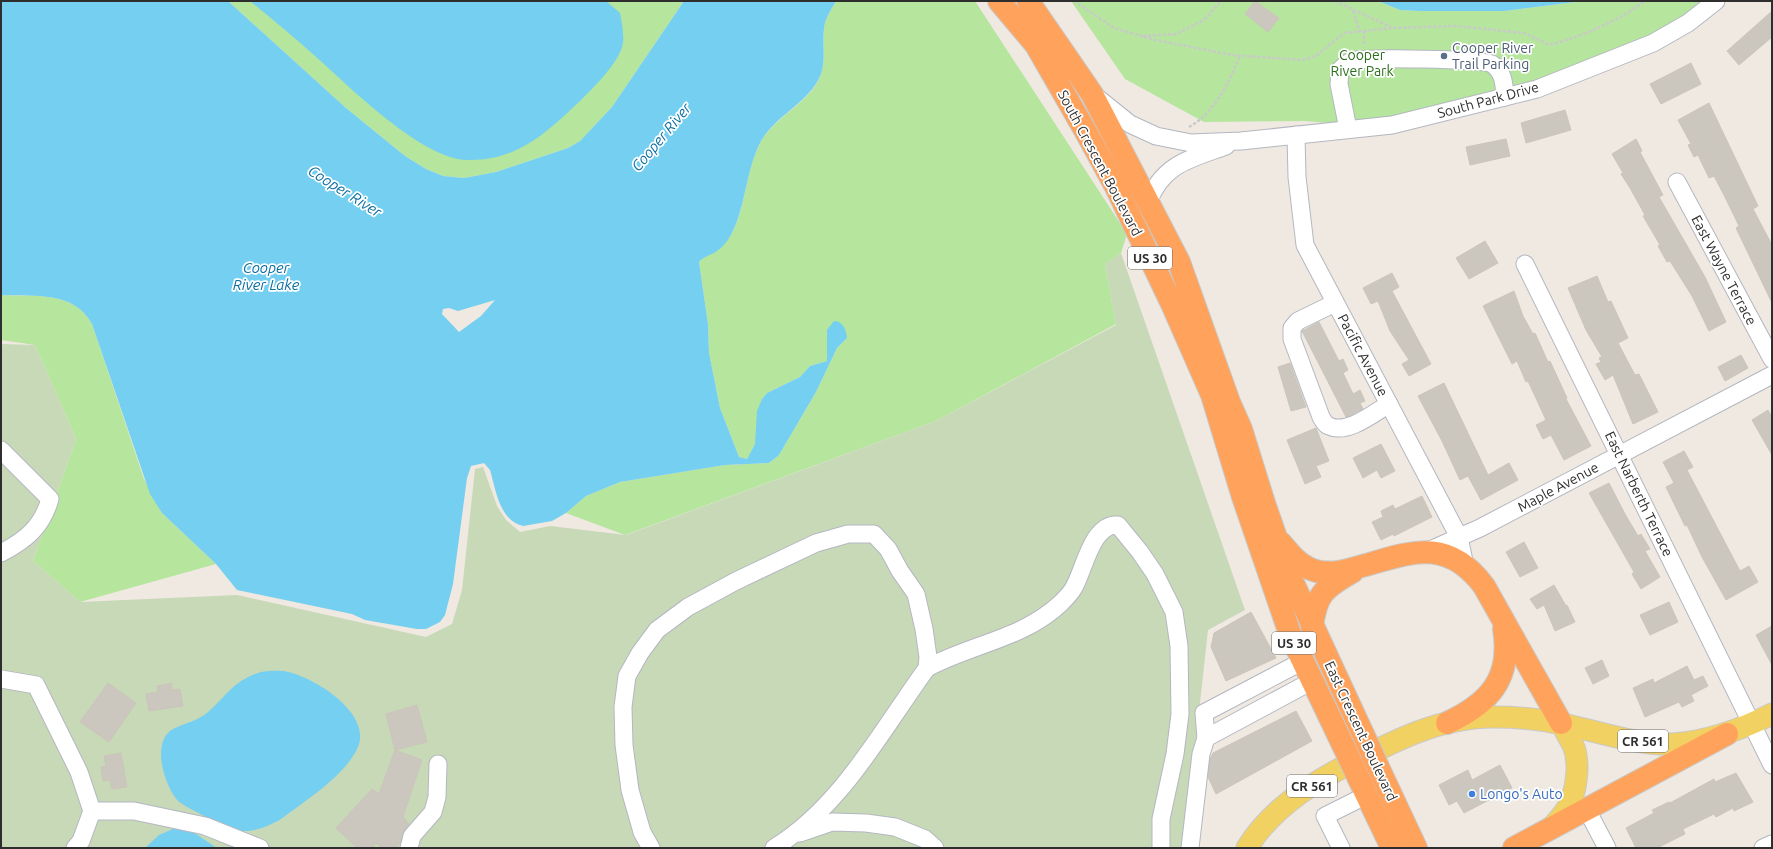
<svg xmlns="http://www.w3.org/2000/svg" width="1773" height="849" font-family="Ubuntu,sans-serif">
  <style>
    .green { fill: #b6e59e }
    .cemetery { fill: #c8d9b8 }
    .water { fill: #75cff0; fill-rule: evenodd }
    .building { fill: #cbc7bf; stroke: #cbc5ba }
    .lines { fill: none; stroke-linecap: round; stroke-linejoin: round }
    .minor-casing { stroke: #b4b7c1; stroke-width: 19 }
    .major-casing { stroke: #c9c9c9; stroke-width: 23 }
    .highway-casing { stroke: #c9c9c9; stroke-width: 24 }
    .path { stroke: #c9c9c9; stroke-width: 2.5; stroke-dasharray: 3 2; stroke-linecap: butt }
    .minor { stroke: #fff; stroke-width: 17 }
    .major { stroke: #f2d163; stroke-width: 21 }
    .highway { stroke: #ffa35c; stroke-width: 22 }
    .highway-bridge-casing { stroke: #c9c9c9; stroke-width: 24; stroke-linecap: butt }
    .highway-bridge { stroke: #ffa35c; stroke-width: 22 }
    .service-dot { fill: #5c6f8a; stroke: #fff; stroke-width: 1.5 }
    .shop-dot { fill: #3f7fe0; stroke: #fff; stroke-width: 1.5 }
    .labels { text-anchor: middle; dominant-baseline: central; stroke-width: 3.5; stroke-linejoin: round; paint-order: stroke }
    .shield { fill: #fff; stroke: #6d6d6d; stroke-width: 1 }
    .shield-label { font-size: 13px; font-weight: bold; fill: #2e2e2e }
    .service-label { font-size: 14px; fill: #4e5e75; stroke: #fff; text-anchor: start }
    .park-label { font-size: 14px; fill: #2c6e1b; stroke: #fff }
    .street-label { font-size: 14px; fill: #2e2e2e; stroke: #fff }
    .shop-label { font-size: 14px; fill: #366cbe; stroke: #fff; text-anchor: start }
    .water-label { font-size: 15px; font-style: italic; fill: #0d6fa3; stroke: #fff }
  </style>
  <rect width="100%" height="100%" fill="#efe9e1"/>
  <g class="green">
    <polygon points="228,1 684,1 612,107 580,141 568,148 496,172 464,178 443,176 426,169 405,156 346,108"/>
    <path d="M836 1H975L1127 234 1121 253 1105 264 1116 324 936 421 625 535 566 513 586 496 620 482 725 465 769 463 779 455 816 392 837 348 847 338 827 330V361L810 366 800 377 767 393 762 399 755 444 747 459 739 457 720 408 709 353 708 324 699 262C707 252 724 247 731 235 748 205 745 161 766 134 782 113 812 100 821 74 826 59 822 44 824 29 825 18 831 10 836 1Z"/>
    <polygon points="1071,1 1378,1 1400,10 1420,11 1504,11 1583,1 1716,1 1688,23 1537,89 1375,127 1305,121 1204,122 1125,79"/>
    <path d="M1 295C35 297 73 290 92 324L144 479 162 513 216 564 80 602 33 561 76 439 35 345 1 340Z"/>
  </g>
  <polygon class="cemetery" points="1121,253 1245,610 1208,630 1184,848 1,848 1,344 35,345 76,439 33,561 80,602 237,595 426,637 452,624 462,590 475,469 483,467 497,506 506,520 520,532 550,526 626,535 936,421 1116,325 1105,264"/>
  <g class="water">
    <path d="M1 1H228L346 108 405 156 426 169 443 176 464 178 496 172 568 148 580 141 612 107 684 1H836C831 10 825 18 824 29 822 44 826 59 821 74 811 100 781 113 765 135 746 161 747 206 731 235 727 242 721 249 714 253 708 256 703 257 699 262L708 324 709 353 720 408 739 457 747 459 755 444 757 411 762 399 767 393 800 377 810 366 827 361V330L834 321C843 321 846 329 847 338L837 348 816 392 779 455 769 463 725 465 620 482 586 496 566 513 552 521 523 526C499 520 496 490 490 470L484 463 471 466 467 478 453 584 445 615 440 622 426 629H417L365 620 352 614 237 590 216 564 162 513 150 494 92 324C73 290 35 297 1 295ZM495 300 481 316 459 332 442 314 443 309 449 308 458 311Z"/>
    <path d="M250 1H606L620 13C622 22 624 35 623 43 620 62 593 88 580 101 547 132 518 161 468 160 422 160 349 86 315 56 294 37 272 19 250 1Z"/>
    <polygon points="1378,1 1583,1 1504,11 1420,11 1400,10"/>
    <path d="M261 672C270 671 280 670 288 672 315 678 372 713 358 747 346 775 305 801 281 819 271 825 255 832 243 831 231 830 188 809 178 801 165 787 150 742 173 729 185 723 198 721 208 712 228 694 234 680 261 672Z"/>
    <polygon points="175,828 193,832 217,848 145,848 159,835"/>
  </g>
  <g class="building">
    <polygon points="1255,1 1279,18 1268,32 1245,14"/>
    <polygon points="1772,11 1772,37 1739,65 1727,51"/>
    <polygon points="1691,63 1701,84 1661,104 1650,84"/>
    <polygon points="1709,103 1758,206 1753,209 1772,245 1772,303 1736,228 1739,226 1725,197 1714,176 1709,178 1698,155 1694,157 1688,145 1691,144 1678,120"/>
    <polygon points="1565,110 1571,130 1526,143 1521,123"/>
    <polygon points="1506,139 1510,156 1470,165 1466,147"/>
    <polygon points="1636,139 1642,151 1640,152 1663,195 1659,197 1705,277 1726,322 1709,331 1692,296 1670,261 1667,262 1658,246 1660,245 1643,216 1645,215 1630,188 1621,174 1623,173 1612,154"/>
    <polygon points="1485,241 1498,263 1469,279 1456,258"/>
    <polygon points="1392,273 1399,287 1392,291 1431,364 1409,376 1402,364 1409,360 1390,331 1378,301 1371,304 1363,288"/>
    <polygon points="1597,276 1608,302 1611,301 1628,338 1618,343 1635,375 1639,374 1658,412 1633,424 1613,375 1605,380 1596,364 1601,362 1599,358 1602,357 1586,330 1568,288"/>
    <polygon points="1514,291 1523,316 1533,334 1535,333 1548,362 1550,361 1567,398 1566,399 1591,446 1564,460 1551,435 1543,439 1536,425 1546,420 1528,381 1526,382 1517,361 1512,364 1483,306"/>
    <polygon points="1319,322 1339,361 1343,359 1348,370 1343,373 1353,394 1360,390 1365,401 1360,403 1363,409 1349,416 1346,417 1302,331"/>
    <polygon points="1741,355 1748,368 1725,381 1718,367"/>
    <polygon points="1290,363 1306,407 1291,411 1278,367"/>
    <polygon points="1444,383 1488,475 1509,463 1518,480 1481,500 1468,476 1460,480 1442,441 1418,396"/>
    <polygon points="1768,410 1772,417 1772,455 1752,420"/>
    <polygon points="1316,428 1329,461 1316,466 1321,477 1305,484 1287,440"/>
    <polygon points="1381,444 1395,471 1381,478 1377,470 1363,478 1353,458"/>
    <polygon points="1684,451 1693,467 1687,470 1740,571 1749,566 1758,582 1726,600 1702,557 1687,525 1685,526 1666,487 1674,483 1663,462"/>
    <polygon points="1609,483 1625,514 1638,536 1641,534 1650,549 1645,551 1660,577 1641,589 1632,574 1634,572 1589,493"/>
    <polygon points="1422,496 1432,517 1394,536 1393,534 1381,540 1372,522 1383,517 1381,511 1393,505 1395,509"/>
    <polygon points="1524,542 1538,568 1520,577 1506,552"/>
    <polygon points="1554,585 1566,606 1567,605 1575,622 1555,631 1544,605 1537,609 1530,599"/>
    <polygon points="1669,602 1678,622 1650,635 1640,615"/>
    <polygon points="1251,612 1276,658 1226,681 1211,647 1214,633"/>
    <polygon points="1772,626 1772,665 1756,635"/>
    <polygon points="1602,660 1609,676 1593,684 1585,668"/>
    <polygon points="1687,666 1694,680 1703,676 1708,686 1691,695 1694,701 1682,707 1679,702 1645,717 1633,688 1653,679 1654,683"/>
    <polygon points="108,683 136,703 109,742 80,722"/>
    <polygon points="172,683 172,690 180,689 183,706 149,711 146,694 158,692 157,686"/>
    <polygon points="417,705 427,742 395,750 386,714"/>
    <polygon points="1296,711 1312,741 1216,794 1208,777 1210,759 1213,753"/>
    <polygon points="395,750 422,760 403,817 409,824 404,830 400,843 395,848 382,848 376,843 372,848 357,848 336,828 372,789 379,794"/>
    <polygon points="121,753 127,787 112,789 110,780 103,781 101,767 106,766 104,756"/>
    <polygon points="1500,765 1512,788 1464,813 1457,801 1449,805 1439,785 1468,770 1472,780"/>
    <polygon points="1736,773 1753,802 1734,811 1733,808 1716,817 1714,814 1683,829 1685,834 1657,848 1636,848 1626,828 1654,813 1652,810 1669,802 1670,803 1714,779 1715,782"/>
  </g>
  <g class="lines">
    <g class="minor-casing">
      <g id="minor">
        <polyline points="1094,95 1130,124 1156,136 1191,143 1241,141 1392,125 1537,89 1653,43 1688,23 1716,1"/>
        <path d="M1348 129 1339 84 1340 70C1343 67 1348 62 1352 61 1364 57 1484 59 1492 64 1504 72 1504 84 1505 97"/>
        <polyline points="1296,135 1297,177 1305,245 1459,537 1465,566"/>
        <polyline points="1677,182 1772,359"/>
        <path d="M1148 203C1162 164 1190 159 1226 146"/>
        <polyline points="1525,264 1772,765"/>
        <path d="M1335 303 1298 321 1292 328V339L1321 417C1323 420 1325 425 1329 426 1347 435 1374 413 1389 404"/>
        <path d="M1 450 50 499C42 527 26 540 1 553"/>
        <polyline points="1428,551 1480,528 1772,375"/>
        <polyline points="1303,661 1204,713 1206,738 1312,681"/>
        <path d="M927 668C971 644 1023 639 1061 603 1065 599 1070 594 1073 589 1084 572 1091 523 1118 525L1140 552 1155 574 1174 612 1179 646 1180 714 1175 754 1161 819V848"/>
        <polyline points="1,679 36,685 79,772 92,811 134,811 205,826 260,848"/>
        <polyline points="1586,808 1607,848"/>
        <polyline points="800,833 832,822 866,823 895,827 925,839 935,848"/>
        <polyline points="75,848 81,841 92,811"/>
        <polyline points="409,848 412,836 433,812 437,797 438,764"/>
        <path d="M651 848 642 832 630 790 624 745 623 707 627 676 640 653 657 630 688 607 736 581 816 543 848 534H874L888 549 900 571 916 594 924 629 928 657 927 668C881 731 842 806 774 848"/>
        <polyline points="1190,848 1201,754 1206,738"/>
        <polyline points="1341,848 1325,816 1367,795"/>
        <polyline points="1763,848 1772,844"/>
      </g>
    </g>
    <g class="major-casing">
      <g id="major">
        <path d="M1551 828C1558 820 1566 813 1570 803 1577 787 1580 761 1573 745 1569 738 1565 730 1561 723"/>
        <path d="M1247 848C1270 810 1311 783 1351 763 1396 740 1441 717 1493 717 1515 717 1540 719 1562 724 1598 731 1634 745 1672 744 1708 742 1740 730 1772 714"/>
      </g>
    </g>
    <g class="highway-casing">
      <g id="highway">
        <polyline points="999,1 1036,45 1086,132 1116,187 1172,304 1212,395 1243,497 1290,634 1343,745"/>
        <polyline points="1028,1 1092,94 1179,262 1229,402 1241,429 1264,503 1288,572 1363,734"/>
        <path d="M1281 543C1290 554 1299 565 1313 570 1327 575 1341 572 1355 568 1407 554 1445 534 1484 586L1561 723"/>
        <path d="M1312 627C1316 594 1324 588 1352 572"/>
        <path d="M1447 723C1490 703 1512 678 1504 629"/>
        <polyline points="1378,767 1416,848"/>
        <polyline points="1359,779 1392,848"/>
        <polyline points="1514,848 1727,734"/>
      </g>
    </g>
    <g class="path">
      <path d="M1074 1 1114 28 1155 40 1232 55 1302 60 1316 56 1344 33 1392 28 1456 26 1524 33 1550 45C1583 36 1618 21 1645 1"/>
      <polyline points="1335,1 1391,27"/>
      <polyline points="1353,11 1360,32"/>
      <polyline points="1364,31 1364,46"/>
      <polyline points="1143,36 1176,34 1204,20 1221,1"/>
      <path d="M1189 127C1215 113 1229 82 1240 56"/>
    </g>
    <use href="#minor" class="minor"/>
    <use href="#major" class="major"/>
    <use href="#highway" class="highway"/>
    <g class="highway-bridge-casing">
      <g id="highway-bridge">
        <polyline points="1363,734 1378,767"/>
        <polyline points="1343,745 1359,779"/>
      </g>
    </g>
    <use href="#highway-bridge" class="highway-bridge"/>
  </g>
  <circle class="service-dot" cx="1444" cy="56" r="4"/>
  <circle class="shop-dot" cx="1472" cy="794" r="4"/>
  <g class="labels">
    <g class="shield">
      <rect x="1128" y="247" width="44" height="22" rx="3"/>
      <rect x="1272" y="632" width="44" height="22" rx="3"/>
      <rect x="1618" y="730" width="50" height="22" rx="3"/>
      <rect x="1287" y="775" width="50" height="22" rx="3"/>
    </g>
    <g class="shield-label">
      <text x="1150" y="258">US 30</text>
      <text x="1294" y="643">US 30</text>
      <text x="1643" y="741">CR 561</text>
      <text x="1312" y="786">CR 561</text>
    </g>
    <g class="service-label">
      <text x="1452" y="48">Cooper River<tspan x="1452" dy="16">Trail Parking</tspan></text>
    </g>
    <g class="park-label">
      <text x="1362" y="55">Cooper<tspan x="1362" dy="16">River Park</tspan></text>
    </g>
    <g class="street-label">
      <text transform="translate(1488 100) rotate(-15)">South Park Drive</text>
      <text transform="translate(1100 163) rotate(62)">South Crescent Boulevard</text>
      <text transform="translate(1724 270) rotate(62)">East Wayne Terrace</text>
      <text transform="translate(1363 355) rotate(62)">Pacific Avenue</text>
      <text transform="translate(1558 487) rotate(-28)">Maple Avenue</text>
      <text transform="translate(1639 494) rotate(64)">East Narberth Terrace</text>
      <text transform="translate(1361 731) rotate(65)">East Crescent Boulevard</text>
    </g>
    <g class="shop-label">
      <text x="1480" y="794">Longo's Auto</text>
    </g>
    <g class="water-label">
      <text transform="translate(661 137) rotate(-50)">Cooper River</text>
      <text transform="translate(345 191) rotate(32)">Cooper River</text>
      <text x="266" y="267">Cooper<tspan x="266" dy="17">River Lake</tspan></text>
    </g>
  </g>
  <rect width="1773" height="849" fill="none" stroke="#2e2e2e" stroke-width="4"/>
</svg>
